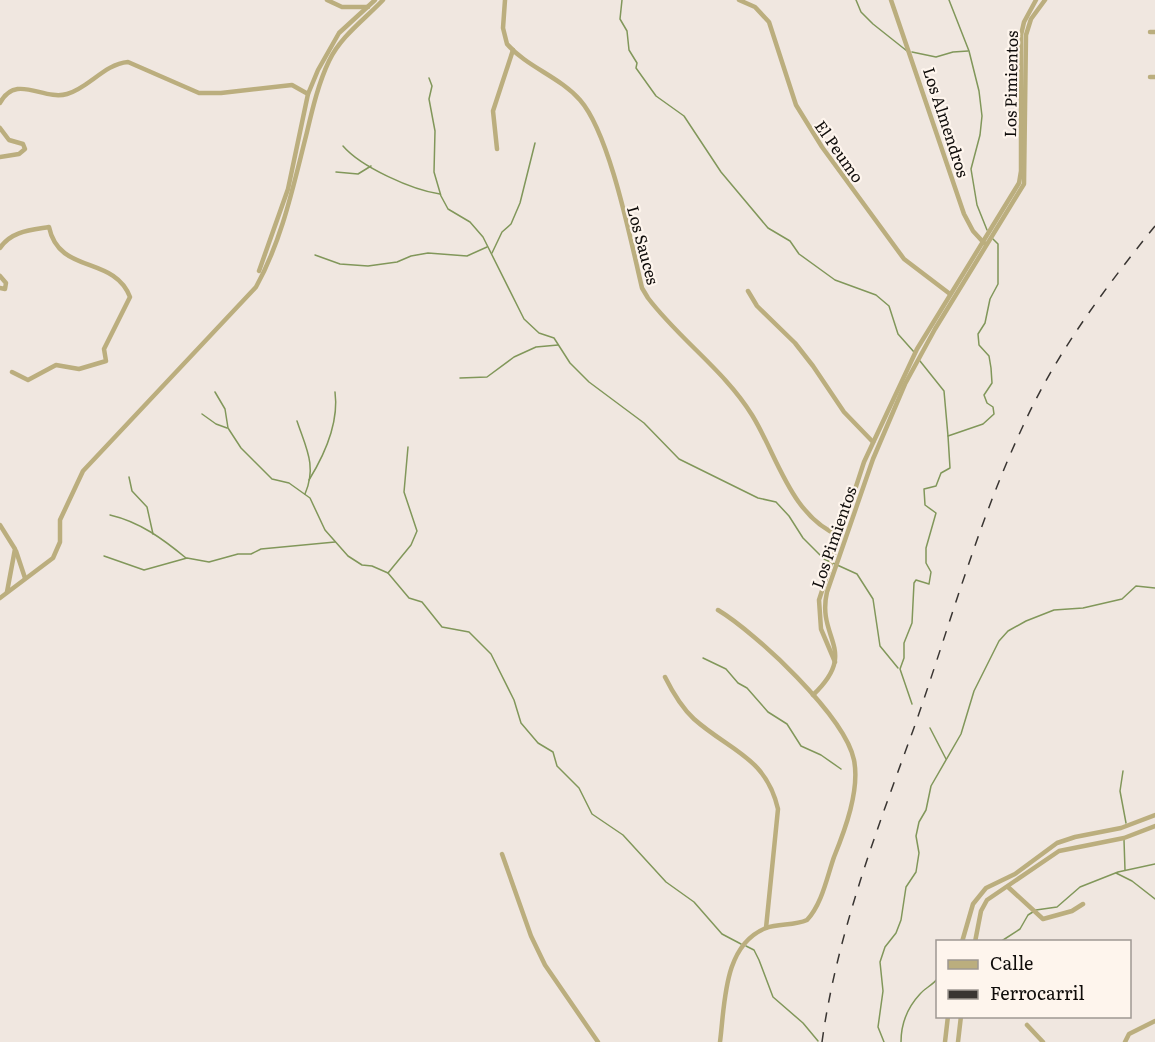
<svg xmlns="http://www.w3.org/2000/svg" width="1155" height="1042" font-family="Literata,serif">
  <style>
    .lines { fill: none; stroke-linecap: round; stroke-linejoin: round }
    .stream { stroke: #81975a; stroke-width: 1.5 }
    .street { stroke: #bbae7e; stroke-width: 4.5 }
    .rail { stroke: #393532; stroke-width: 1.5; stroke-dasharray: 10 10; stroke-linecap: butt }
    .labels { text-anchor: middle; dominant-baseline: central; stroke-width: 4.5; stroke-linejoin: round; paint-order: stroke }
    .street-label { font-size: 16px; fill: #0f0c0a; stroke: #fef5ed }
  </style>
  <rect width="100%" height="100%" fill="#f0e7e0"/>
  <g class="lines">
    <g class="stream">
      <polyline points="622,0 620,19 627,31 629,50 637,63 636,68 656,96 684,116 721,172 768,228 790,241 799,254 835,280 876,295 889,306 898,334 914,352"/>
      <polyline points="856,0 861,12 873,24 907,51"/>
      <polyline points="949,0 969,51 979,91 982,116 980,135 971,169 977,205 987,230"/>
      <polyline points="912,52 936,57 953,52 968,51"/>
      <polyline points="429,78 432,86 429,99 435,131 434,172 441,196 448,209 470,222 483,237 524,319 539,333 554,338 570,363 589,382 644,423 679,459 758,498 776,502 789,516 803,538 824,559 857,574 873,599 880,646 898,668"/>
      <path d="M343 146C361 167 412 190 440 194"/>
      <polyline points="336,172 358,174 371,166"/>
      <polyline points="492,253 502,232 511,224 520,203 535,143"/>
      <polyline points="315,255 340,264 368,266 397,262 411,256 428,253 467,256 487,247"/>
      <polyline points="920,361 944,391 948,436"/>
      <polyline points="460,378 487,377 514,357 536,347 558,345"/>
      <polyline points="215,392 225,409 228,428 241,448 272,479 289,483 310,498 325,530 348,556 362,565 372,566 388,573 409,598 422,602 442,627 469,632 491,654 514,700 521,723 538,743 553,752 557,766 579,788 592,814 623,835 666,882 694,902 722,934 741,944"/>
      <polyline points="202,414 216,424 227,428"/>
      <path d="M297 421C306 448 317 466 305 494"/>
      <polyline points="129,477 132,491 147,507 153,534"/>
      <path d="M309 480C325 454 339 422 335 392"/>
      <path d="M110 515C140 522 163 539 186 558"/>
      <polyline points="104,556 144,570 187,558 209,562 238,554 251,554 261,549 335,542"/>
      <polyline points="388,573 411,545 417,531 404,492 408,447"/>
      <polyline points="703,658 726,669 738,683 747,688 768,712 787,724 801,746 821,755 841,769"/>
      <polyline points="912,704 900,669 904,658 904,643 912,623 914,583 916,580 929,584 931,572 926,563 926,548 936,513 925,505 924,489 936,486 941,473 950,468 948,436 983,424 994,414 993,407 987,403 984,395 992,383 991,368 989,356 979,345 978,334 985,323 990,299 998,284 998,244 993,239"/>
      <polyline points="930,728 946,759"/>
      <polyline points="1123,771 1120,791 1126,823"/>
      <polyline points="1124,840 1125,870"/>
      <polyline points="1116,873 1132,881 1155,899"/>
      <polyline points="1000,942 1020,929 1028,915 1036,910 1057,907 1080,887 1118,872 1155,864"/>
      <polyline points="746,946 754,950 759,960 773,997 803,1023 818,1041"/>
      <polyline points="884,1042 878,1027 883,991 880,962 885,947 896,933 901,920 906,887 916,872 919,853 916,836 919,822 926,810 931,786 961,734 974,691 999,641 1008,631 1026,621 1054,610 1083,608 1122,599 1136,586 1155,588"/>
      <path d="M901 1042C901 1023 907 1008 920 994 925 988 933 985 938 978"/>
    </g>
    <g class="street">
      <polyline points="327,0 342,7 368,7"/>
      <path d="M505 0 503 28 507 44C527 67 560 77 580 100 610 134 631 242 642 288L648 298C679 339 725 371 752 415 777 455 791 517 840 536"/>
      <polyline points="739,0 755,7 769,22 796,105 822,147 904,259 950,294"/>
      <polyline points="891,0 964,214 973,231 984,243"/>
      <polyline points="1150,32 1155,32"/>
      <polyline points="1150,77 1155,77"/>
      <path d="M0 103C16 73 43 101 67 94 89 88 104 64 128 62L199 93H221L292 85 308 94"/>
      <polyline points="0,128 9,140 23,144 25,149 19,154 0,157"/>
      <polyline points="497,149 493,111 513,50"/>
      <path d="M0 248C11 231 31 230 49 227 59 275 114 255 130 297L104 349 106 361 79 369 56 365 28 380 12 372"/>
      <polyline points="259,271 288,189 308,94 318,70 339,33 375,0"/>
      <polyline points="0,276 6,283 5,289 0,288"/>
      <polyline points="748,291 757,306 795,343 813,366 844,412 873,442"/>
      <polyline points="0,525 15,549 7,592"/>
      <polyline points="16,551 25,578"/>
      <path d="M0 598 53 558 60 542V520L83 471 256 287C282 240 293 187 306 136 312 111 318 84 329 61 341 36 364 20 383 0"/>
      <path d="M718 610C756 633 845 716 854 760 860 790 845 830 834 857 827 877 822 904 807 920 794 926 779 923 766 928 723 945 725 1004 720 1042"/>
      <polyline points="835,662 821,629 819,600 864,462 917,349 1019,183 1021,171 1021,35 1024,22 1036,0"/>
      <path d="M665 677C673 693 681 707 694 719 730 751 766 757 778 809L766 928"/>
      <path d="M813 695C860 650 816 639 827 592L873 459 905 384 935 329 1024 184 1026 35 1031 19 1045 0"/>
      <polyline points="502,854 531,936 545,965 598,1042"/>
      <polyline points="1008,887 1043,919 1072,911 1083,904"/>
      <polyline points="962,942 973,904 986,888 1015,874 1057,843 1075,837 1121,828 1155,815"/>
      <polyline points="975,942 981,911 987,900 1059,851 1124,838 1155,826"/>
      <polyline points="1027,1025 1043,1042"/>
      <polyline points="945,1042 948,1016"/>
      <polyline points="958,1042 961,1016"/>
      <polyline points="1125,1042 1129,1034 1155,1021"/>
    </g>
    <path class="rail" d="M822 1042C837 933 878 827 915 725 950 625 978 522 1023 426 1056 353 1105 288 1155 226"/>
  </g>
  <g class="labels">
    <g class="street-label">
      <text transform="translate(1010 84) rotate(-89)">Los Pimientos</text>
      <text transform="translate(947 122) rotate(72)">Los Almendros</text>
      <text transform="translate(840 151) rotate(55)">El Peumo</text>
      <text transform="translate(644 245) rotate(75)">Los Sauces</text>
      <text transform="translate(833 537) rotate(-71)">Los Pimientos</text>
    </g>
  </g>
  <rect x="936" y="940" width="195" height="78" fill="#fef5ed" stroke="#9e9892" stroke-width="1.5"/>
  <rect x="948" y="960" width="30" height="9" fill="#bbae7e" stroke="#9e9892" stroke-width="1.5"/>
  <text x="990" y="970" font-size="18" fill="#0f0c0a">Calle</text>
  <rect x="948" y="990" width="30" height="9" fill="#393532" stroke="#9e9892" stroke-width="1.5"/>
  <text x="990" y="1000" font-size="18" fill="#0f0c0a">Ferrocarril</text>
</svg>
